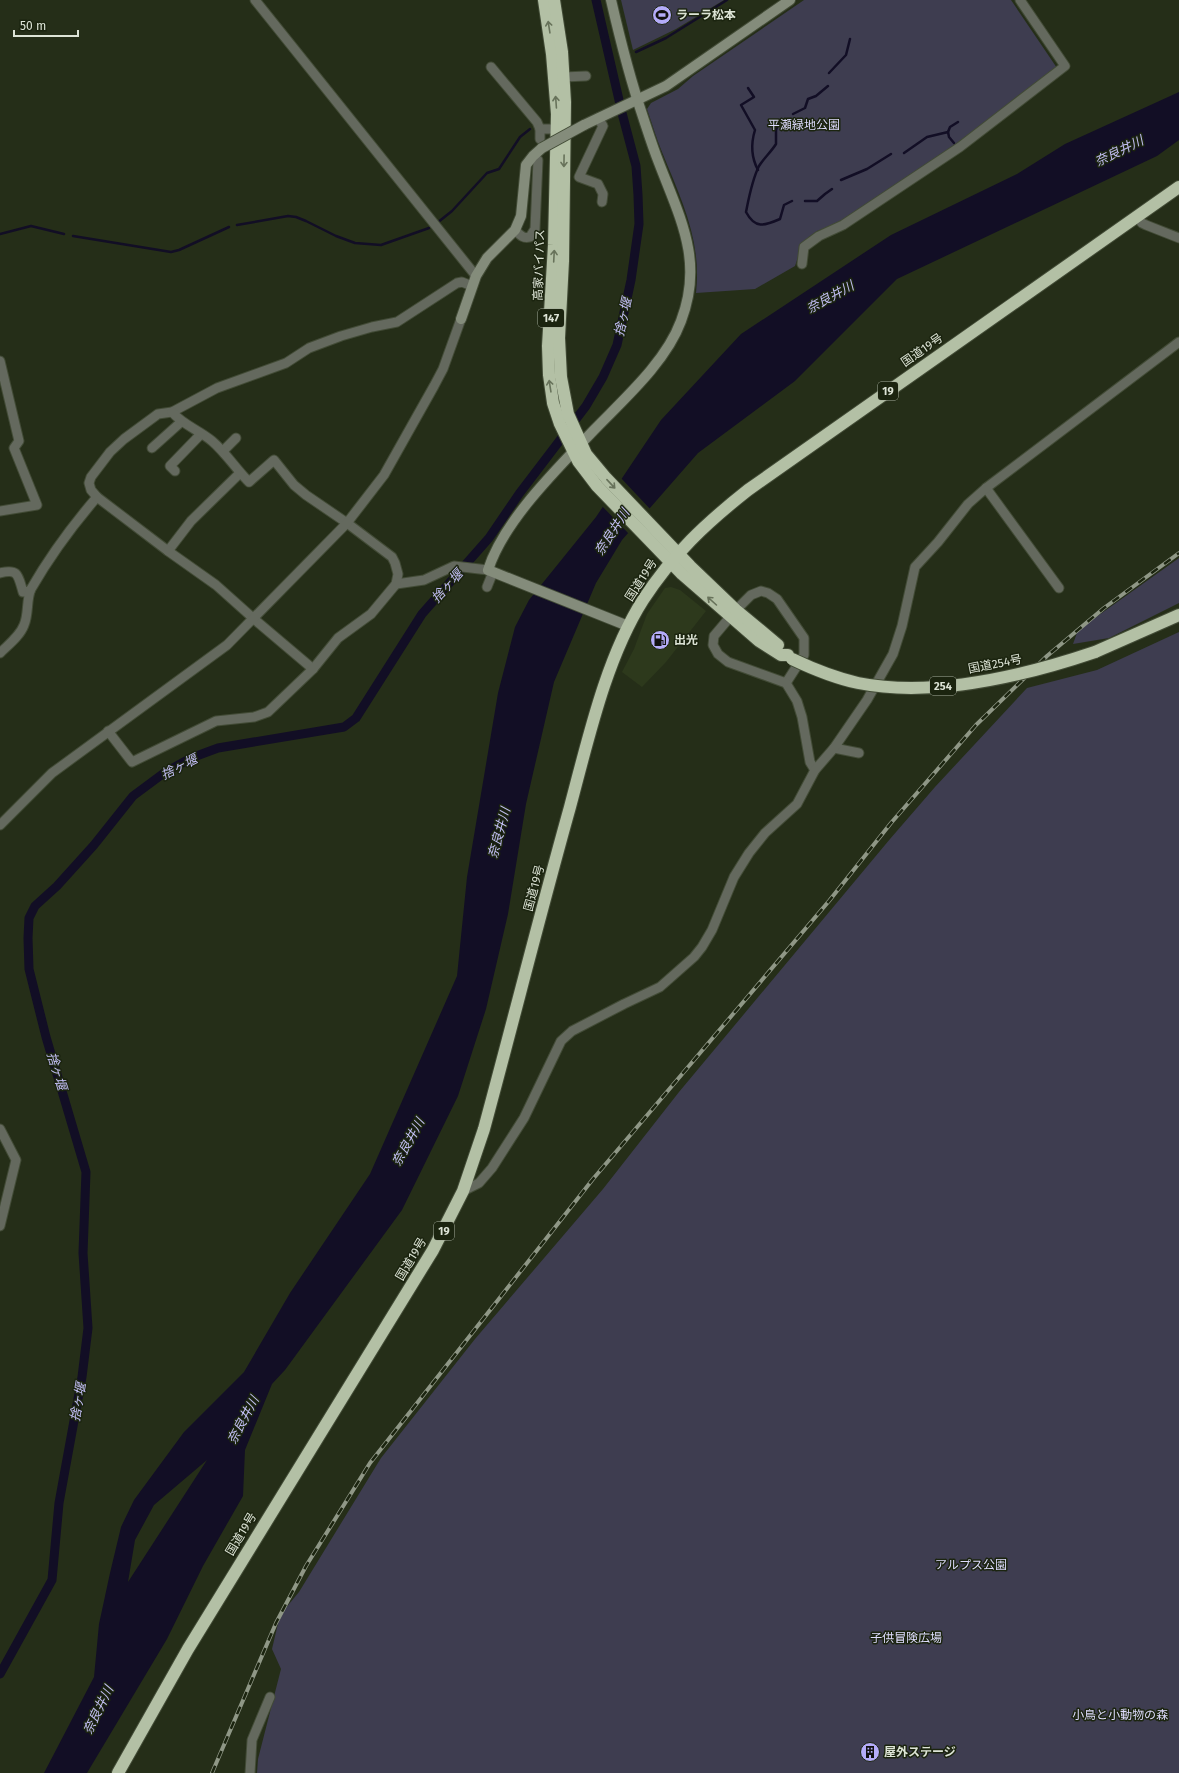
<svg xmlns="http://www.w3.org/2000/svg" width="1179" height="1773" font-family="'Fira Sans','Noto Sans JP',sans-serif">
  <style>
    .built { fill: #2d391c }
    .green { fill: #3e3d50 }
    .water { fill: #120e25; fill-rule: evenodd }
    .pier { fill: #252e18 }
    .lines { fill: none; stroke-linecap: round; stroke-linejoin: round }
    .stream { stroke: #120e25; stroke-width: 2.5 }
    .canal { stroke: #120e25; stroke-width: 9 }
    .street-casing { stroke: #424b36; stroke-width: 11 }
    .secondary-casing { stroke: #424b36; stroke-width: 12 }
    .highway-casing { stroke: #424b36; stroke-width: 14 }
    .street { stroke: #64695e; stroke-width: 9 }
    .secondary { stroke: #848c7b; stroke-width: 10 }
    .highway { stroke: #b3c0a5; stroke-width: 12 }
    .rail-casing { stroke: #8f9786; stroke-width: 4 }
    .rail { stroke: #1b240f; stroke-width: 2.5; stroke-dasharray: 8; stroke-linecap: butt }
    .secondary-bridge-casing { stroke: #424b36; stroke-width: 12; stroke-linecap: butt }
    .highway-bridge-casing { stroke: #424b36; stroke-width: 14; stroke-linecap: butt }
    .secondary-bridge { stroke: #848c7b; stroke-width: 10 }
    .highway-bridge { stroke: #b3c0a5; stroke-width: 12 }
    .oneway { stroke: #67725a }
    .labels { text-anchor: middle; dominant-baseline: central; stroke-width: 3; stroke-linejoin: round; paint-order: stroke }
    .shield { fill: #1b240f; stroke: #a3aa9a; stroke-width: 1 }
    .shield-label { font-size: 11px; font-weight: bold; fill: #dde4d6 }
    .poi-label { font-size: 12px; font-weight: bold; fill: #dde4d6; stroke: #1b240f; text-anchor: start }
    .park-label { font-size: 12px; fill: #dedcfd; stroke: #1b240f }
    .street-label { font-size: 12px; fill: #dde4d6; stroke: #1b240f }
    .water-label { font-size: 13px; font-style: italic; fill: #c1bdf3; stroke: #1b240f }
  </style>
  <rect width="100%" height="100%" fill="#252e18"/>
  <polygon class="built" points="671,587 680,590 706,611 666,662 642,687 622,672 634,649 647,614 665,588"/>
  <g class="green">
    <polygon points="621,0 724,0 676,29 633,50"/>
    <path d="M804 0H1011L1057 68 1015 98 966 139 849 219 817 231 809 237 801 248 795 266 755 289 696 293C702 240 681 199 662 152 656 138 652 123 647 109L651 103 678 89 693 76Z"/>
    <polygon points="1179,558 1179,603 1109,638 1073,644 1078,630"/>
    <polygon points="1179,632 1179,1773 257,1773 258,1759 281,1669 272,1649 280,1615 299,1592 381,1458 475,1339 603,1189 679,1092 890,839 935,787 1027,688 1097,670"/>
  </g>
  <path class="water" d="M1179 92V140L1157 156 897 279 795 381 698 453 622 540 596 583 554 682 526 804 508 914 486 1009 458 1096 402 1210 285 1370 272 1384 245 1450 243 1496 203 1566 167 1639 87 1773H44L94 1677 99 1624 110 1573 121 1527 134 1500 184 1432 244 1372 290 1293 370 1174 457 976 467 877 498 693 515 627 529 600 596 517 661 420 741 334 891 235 1017 174 1065 144ZM207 1460 128 1582 135 1540 154 1505Z"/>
  <polygon class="pier" points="620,477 651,510 630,535 601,505"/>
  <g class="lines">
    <g class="stream">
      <polyline points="636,52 666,38 727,0"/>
      <polyline points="829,73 846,55 850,39"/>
      <path d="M748 88 754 97 741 105 755 130C751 143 751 157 758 170"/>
      <polyline points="793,114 805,108 808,99 816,96 828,86"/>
      <path d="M779 121 776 130V144C771 152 764 158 759 166 752 180 749 197 746 212 755 229 764 226 780 219L784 205 792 201"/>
      <polyline points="948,132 950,127 958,122"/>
      <polyline points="904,153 927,137 948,132 949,137 954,143"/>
      <polyline points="841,180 867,169 891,154"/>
      <polyline points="805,201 817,201 825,194 832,189"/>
      <polyline points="437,223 452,211 487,173 499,169 520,137 530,129"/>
      <polyline points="237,225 288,216 296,217 306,221 336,236 355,243 381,245 429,228"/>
      <polyline points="0,234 31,226 64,234"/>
      <polyline points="73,236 171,252 179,250 229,227"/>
    </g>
    <polyline class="canal" points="0,1674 52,1580 59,1503 82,1377 88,1328 83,1253 86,1172 46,1037 29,969 28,938 29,918 35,906 57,886 94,845 133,796 164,773 191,758 218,748 344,727 356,718 422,614 489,538 519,494 586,406 603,377 617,345 631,280 639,224 638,195 636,166 622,113 596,0"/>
    <g class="street-casing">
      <g id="street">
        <polyline points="255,0 476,276"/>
        <polyline points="491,67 537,122 540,129 540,139"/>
        <polyline points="564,77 586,76"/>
        <polyline points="598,118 603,126 579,177 598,184 603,194 602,202"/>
        <polyline points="540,129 556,129"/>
        <polyline points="1137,217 1142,223 1146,225 1179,238"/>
        <path d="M515 230C520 235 523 239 530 237L535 229 538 160"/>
        <polyline points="802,264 804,247 819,236 843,225 960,147 1065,66 1020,0"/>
        <polyline points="0,361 19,441 14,448 37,505 0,511"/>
        <polyline points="152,448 181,422"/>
        <polyline points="223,451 236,438"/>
        <polyline points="175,471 170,466 201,434"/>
        <polyline points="986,488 1059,588"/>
        <polyline points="168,551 191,521 240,473"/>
        <path d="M0 573C19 568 18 576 23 592L30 591"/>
        <polyline points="396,584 424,580 454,566 488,570"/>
        <polyline points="487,587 493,572"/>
        <polyline points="736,610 751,595 761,591 768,593 777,599 804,638 804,655 786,683"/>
        <polyline points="730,617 714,636 713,645 718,654 728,662 786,683 797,701 802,717 810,762 815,770"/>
        <path d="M0 653C8 645 20 636 24 625 29 614 26 600 31 589 50 556 72 526 97 497"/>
        <polyline points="313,669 254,619 216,585 168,551 97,497 91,490 89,483 91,477 110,452 124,439 158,414 172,412 217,388 286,363 309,348 341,336 372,327 397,322 457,283 462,282 472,286"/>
        <path d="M108 731 132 762 216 721 254 717 268 712 313 669 338 638 371 614 396 584 398 574 395 563 392 557 347 523 306 495 294 485 274 460 249 482C236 469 226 453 212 441 199 430 183 425 172 412"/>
        <polyline points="834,748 859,753"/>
        <polyline points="0,825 52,773 227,645 347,523 384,475 434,386 443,369 461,319"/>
        <polyline points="0,1129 16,1160 0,1226"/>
        <polyline points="463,1191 479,1183 492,1168 524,1118 561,1041 572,1031 624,1004 660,987 694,957 702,947 712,930 734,877 749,853 765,833 797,804 815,770 834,748 867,700 893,654 902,626 915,567 938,542 968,504 986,488 1179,342"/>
        <polyline points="250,1773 252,1740 270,1697"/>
      </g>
    </g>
    <g class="secondary-casing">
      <g id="secondary">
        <path d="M611 0C620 39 630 79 643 117 648 132 653 148 659 163 680 218 704 261 681 321 666 362 624 399 594 430 558 468 504 520 488 570L628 626"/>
        <polyline points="584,125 666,86 790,0"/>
        <polyline points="461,319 476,276 487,258 515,230 521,216 526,165 533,156 542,148"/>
      </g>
    </g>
    <g class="highway-casing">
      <g id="highway">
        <polyline points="544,0 552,54 557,114 554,245 548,346 549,375 553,403 560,424 578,461 597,486 682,574 759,641 781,655 788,655"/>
        <polyline points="554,0 562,52 565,102 563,261 559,338 561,377 568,414 586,454 606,478 690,566 736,610 778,645"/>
        <polyline points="1095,652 1179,615"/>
        <path d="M118 1773 188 1649 433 1250 463 1191 484 1129C513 1022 540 914 570 807 588 740 606 658 643 600 673 554 705 524 748 490L1179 187"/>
      </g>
    </g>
    <use href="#street" class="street"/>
    <use href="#secondary" class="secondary"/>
    <use href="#highway" class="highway"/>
    <g class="rail-casing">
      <polyline id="rail" points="212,1773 276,1623 306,1566 370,1463 593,1179 829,901 891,823 976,725 1047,656 1104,608 1179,553"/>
    </g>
    <use href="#rail" class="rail"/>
    <g class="secondary-bridge-casing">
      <polyline id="secondary-bridge" points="542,148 584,125"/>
    </g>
    <g class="highway-bridge-casing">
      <path id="highway-bridge" d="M792 659C813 669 835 678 858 683 933 698 1024 676 1095 652"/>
    </g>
    <use href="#secondary-bridge" class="secondary-bridge"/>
    <use href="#highway-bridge" class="highway-bridge"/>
  </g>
  <defs><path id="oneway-shaft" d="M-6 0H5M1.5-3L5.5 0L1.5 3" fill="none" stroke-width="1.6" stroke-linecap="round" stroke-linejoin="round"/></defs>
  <g class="oneway">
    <use href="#oneway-shaft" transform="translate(549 27) rotate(-99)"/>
    <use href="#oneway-shaft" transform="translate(556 102) rotate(-94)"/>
    <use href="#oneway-shaft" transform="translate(564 161) rotate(91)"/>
    <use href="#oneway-shaft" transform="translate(554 256) rotate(-87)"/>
    <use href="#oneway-shaft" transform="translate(550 386) rotate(-99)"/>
    <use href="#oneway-shaft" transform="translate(611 484) rotate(47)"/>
    <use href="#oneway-shaft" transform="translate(712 601) rotate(-138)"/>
  </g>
  <defs>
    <g id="stadium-disc" transform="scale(1)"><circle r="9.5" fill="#b4acf9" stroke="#1b240f"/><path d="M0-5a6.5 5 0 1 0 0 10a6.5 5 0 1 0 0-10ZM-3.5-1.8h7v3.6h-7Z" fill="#111"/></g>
    <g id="fuel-disc" transform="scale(1)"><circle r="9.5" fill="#b4acf9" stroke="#1b240f"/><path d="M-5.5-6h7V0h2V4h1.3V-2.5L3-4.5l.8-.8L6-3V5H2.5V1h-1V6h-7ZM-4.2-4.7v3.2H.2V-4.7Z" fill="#111"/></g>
    <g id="building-disc" transform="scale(1)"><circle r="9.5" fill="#b4acf9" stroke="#1b240f"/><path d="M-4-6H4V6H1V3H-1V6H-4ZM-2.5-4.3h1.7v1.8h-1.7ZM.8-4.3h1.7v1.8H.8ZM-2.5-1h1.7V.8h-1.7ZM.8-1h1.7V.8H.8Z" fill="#111"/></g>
  </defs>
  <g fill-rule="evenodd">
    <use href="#stadium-disc" x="662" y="15"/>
    <use href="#fuel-disc" x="660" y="640"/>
    <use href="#building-disc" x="870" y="1752"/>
  </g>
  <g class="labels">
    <g class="shield">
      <rect x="538" y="309" width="26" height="18" rx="3"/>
      <rect x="878" y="382" width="20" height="18" rx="3"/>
      <rect x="930" y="677" width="26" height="18" rx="3"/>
      <rect x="434" y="1222" width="20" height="18" rx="3"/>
    </g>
    <g class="shield-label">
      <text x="551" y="318">147</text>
      <text x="888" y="391">19</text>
      <text x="943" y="686">254</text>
      <text x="444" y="1231">19</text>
    </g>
    <g class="poi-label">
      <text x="676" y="15">ラーラ松本</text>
      <text x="674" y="640">出光</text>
      <text x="884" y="1752">屋外ステージ</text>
    </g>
    <g class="park-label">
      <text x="804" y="125">平瀬緑地公園</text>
      <text x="971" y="1565">アルプス公園</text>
      <text x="906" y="1638">子供冒険広場</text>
      <text x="1120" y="1715">小鳥と小動物の森</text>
    </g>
    <g class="street-label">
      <text transform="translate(539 265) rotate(-88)">高家バイパス</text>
      <text transform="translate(922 350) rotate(-35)">国道19号</text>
      <text transform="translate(641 580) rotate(-57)">国道19号</text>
      <text transform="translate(995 664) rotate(-11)">国道254号</text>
      <text transform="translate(534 888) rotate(-75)">国道19号</text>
      <text transform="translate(411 1259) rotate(-59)">国道19号</text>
      <text transform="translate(241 1534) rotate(-59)">国道19号</text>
    </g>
    <g class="water-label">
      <text transform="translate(1119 151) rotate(-26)">奈良井川</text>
      <text transform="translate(830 297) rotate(-29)">奈良井川</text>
      <text transform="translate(623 317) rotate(-77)">捨ヶ堰</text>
      <text transform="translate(612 532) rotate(-57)">奈良井川</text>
      <text transform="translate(447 586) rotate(-48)">捨ヶ堰</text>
      <text transform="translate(179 767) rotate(-27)">捨ヶ堰</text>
      <text transform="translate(499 833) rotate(-75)">奈良井川</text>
      <text transform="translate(57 1071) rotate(73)">捨ヶ堰</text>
      <text transform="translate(408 1142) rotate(-61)">奈良井川</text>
      <text transform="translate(78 1402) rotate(-80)">捨ヶ堰</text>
      <text transform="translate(243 1420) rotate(-62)">奈良井川</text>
      <text transform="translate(98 1710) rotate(-64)">奈良井川</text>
    </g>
  </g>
  <path d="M14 30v6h64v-6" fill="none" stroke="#dde4d6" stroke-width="2"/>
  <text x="20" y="30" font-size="12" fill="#dde4d6" stroke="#1b240f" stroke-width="3" paint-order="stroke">50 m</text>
</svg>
